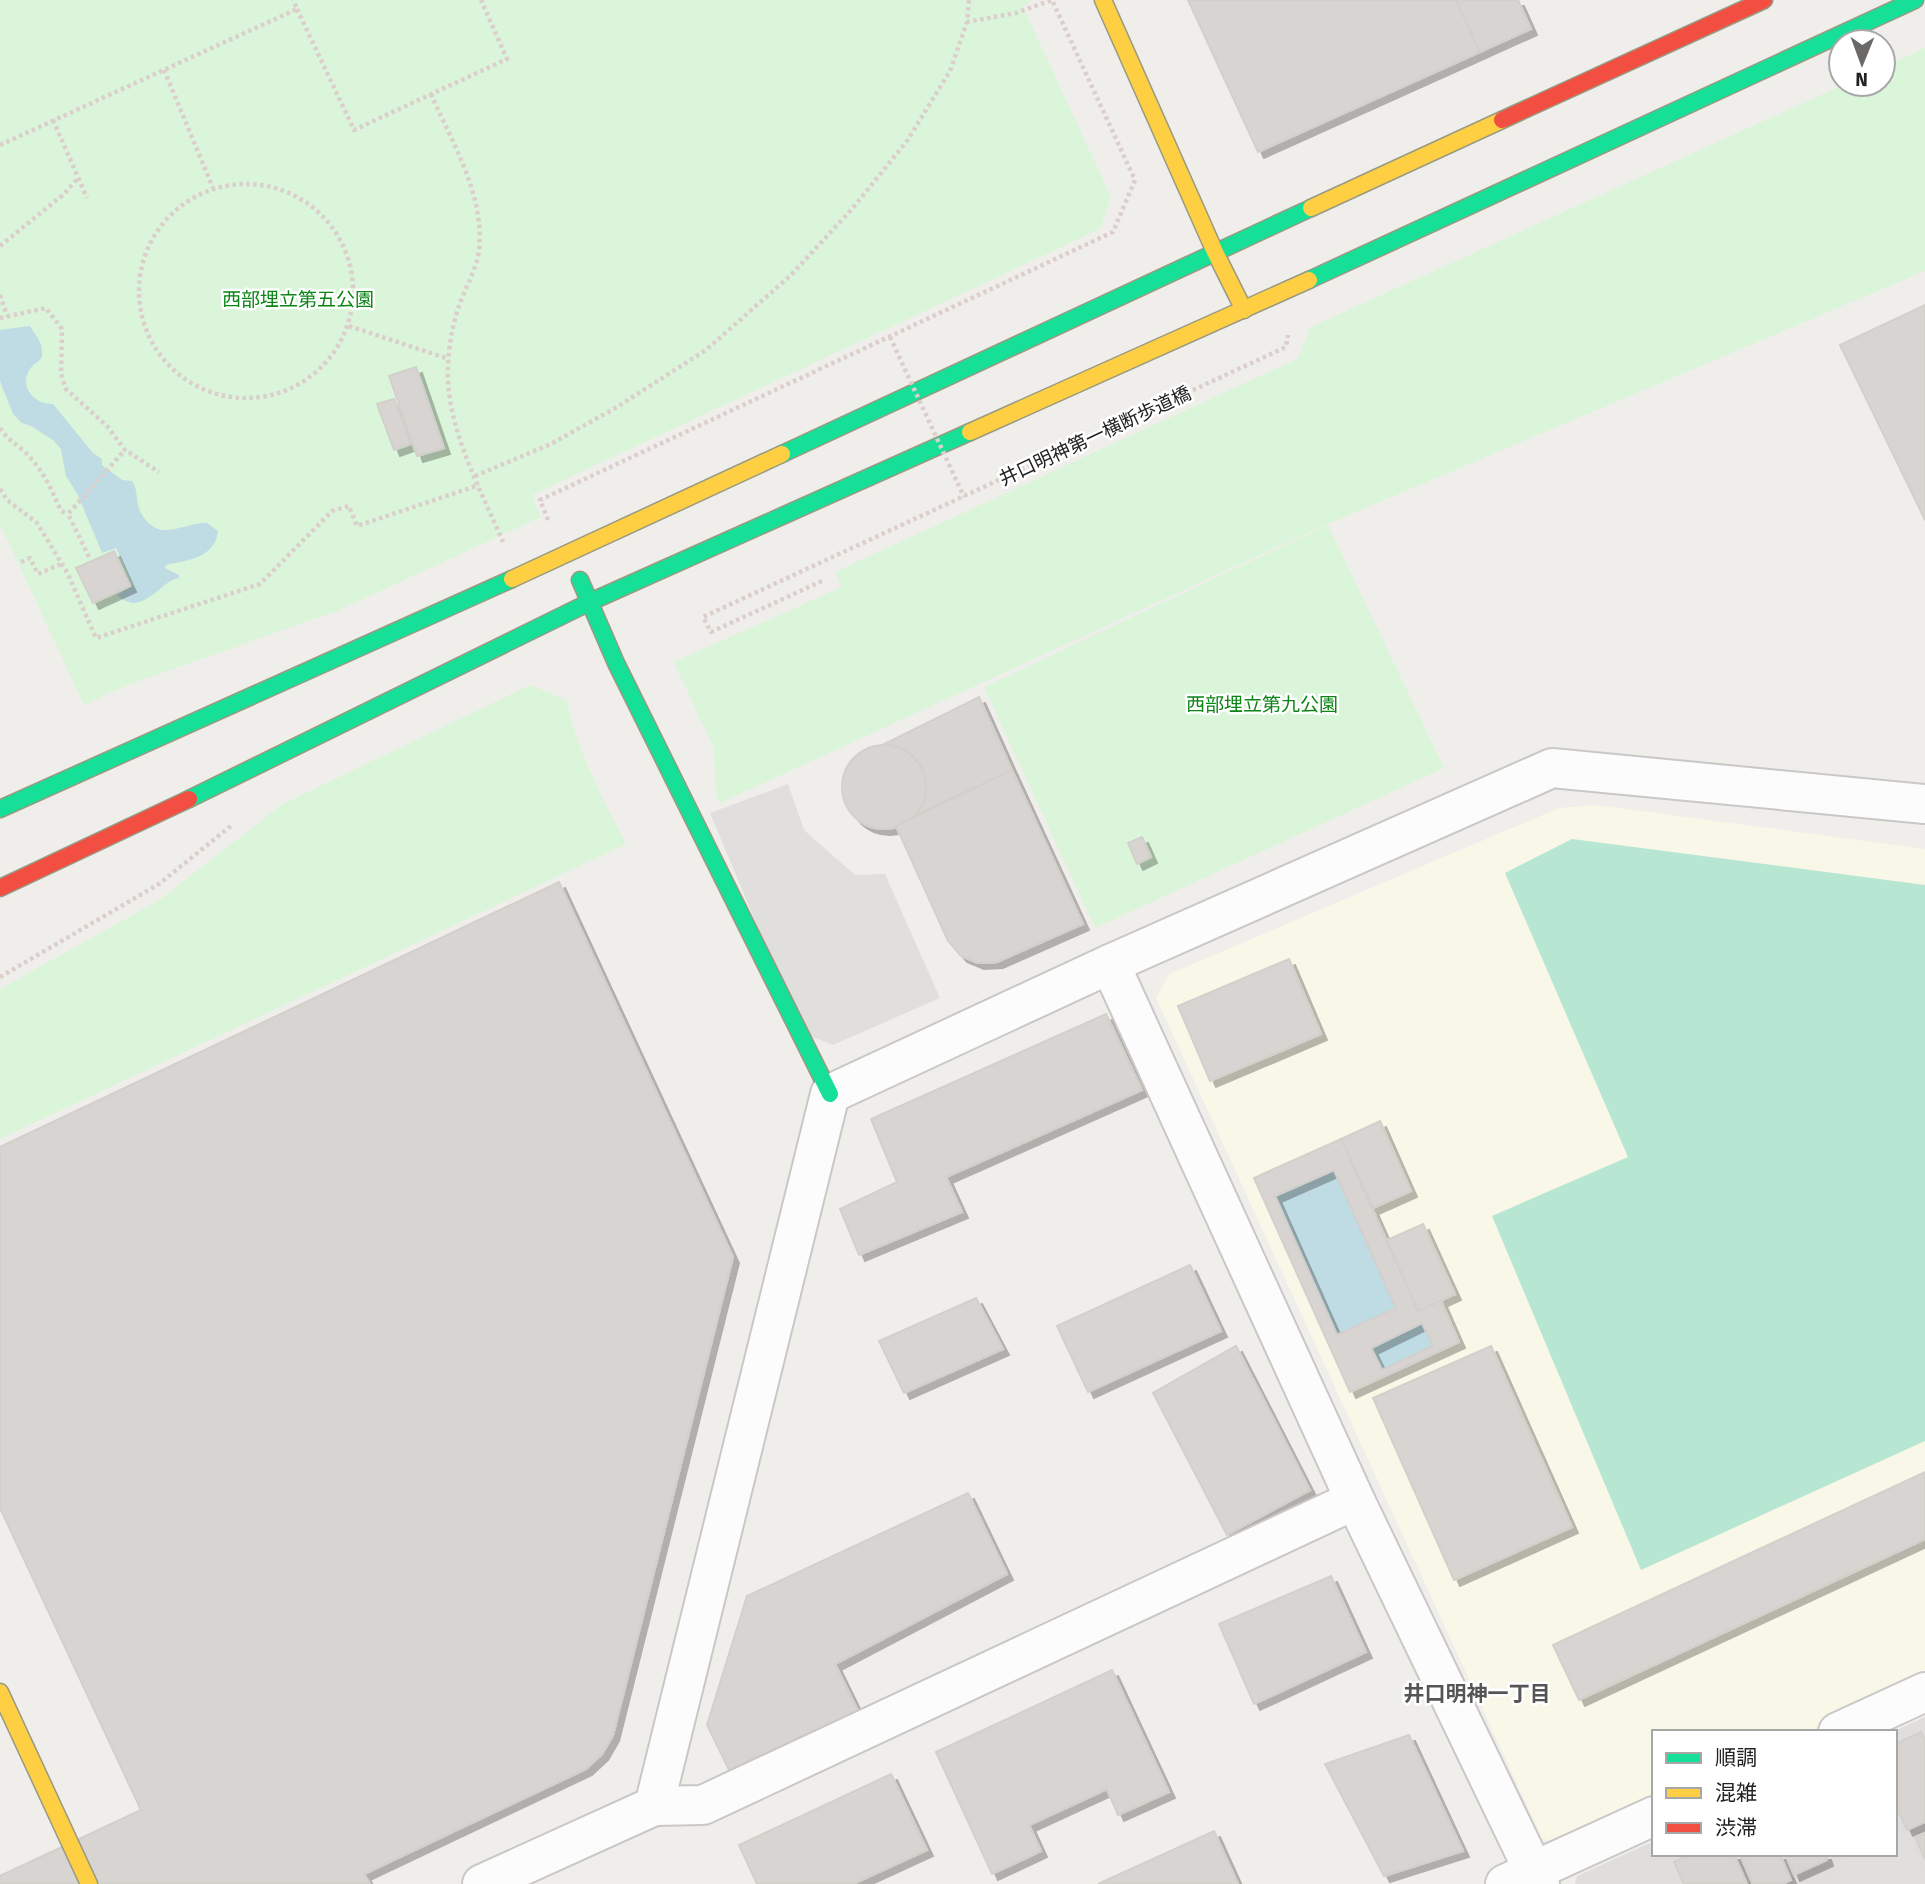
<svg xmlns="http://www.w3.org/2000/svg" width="1925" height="1884" font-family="'Fira Sans','Noto Sans JP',sans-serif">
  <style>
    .residential { fill: #dfdedc }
    .education { fill: #f8f7e8 }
    .park { fill: #daf5da }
    .pitch { fill: #b7e6d2 }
    .parking { fill: #e0dfde }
    .water { fill: #bfdbe3 }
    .building { fill: #d7d4d2; stroke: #d3d0cc; stroke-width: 2; fill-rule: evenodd; filter: url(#shadow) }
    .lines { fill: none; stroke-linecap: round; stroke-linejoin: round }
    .street-casing { stroke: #c9c8c7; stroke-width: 42 }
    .fast-casing { stroke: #999a82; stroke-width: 19 }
    .slow-casing { stroke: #999a82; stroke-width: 19 }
    .jam-casing { stroke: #999a82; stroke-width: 19 }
    .path { stroke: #dccecd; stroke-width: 4.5; stroke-dasharray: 3.5 3.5; stroke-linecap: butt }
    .street { stroke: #fdfcfc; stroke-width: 38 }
    .fast { stroke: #16e098; stroke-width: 16 }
    .slow { stroke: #ffcf43; stroke-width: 16 }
    .jam { stroke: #f24e42; stroke-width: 16 }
    .path-bridge { stroke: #dccecd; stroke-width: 4.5; stroke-dasharray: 3.5 3.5; stroke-linecap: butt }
    .labels { text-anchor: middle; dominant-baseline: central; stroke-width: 5; stroke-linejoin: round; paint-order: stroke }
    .park-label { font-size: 19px; fill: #0c8416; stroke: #fff }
    .street-label { font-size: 19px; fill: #222; stroke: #fff }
    .neighbourhood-label { font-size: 21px; font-weight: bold; fill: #555; stroke: #fff }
  </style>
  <defs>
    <filter id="shadow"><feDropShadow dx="6" dy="6" stdDeviation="0" flood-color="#0004"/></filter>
  </defs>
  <rect width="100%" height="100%" fill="#f0eeeb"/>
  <polygon class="residential" points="1925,1717 1925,1884 1575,1884 1577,1876 1654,1841 1654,1854 1895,1854 1895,1732 1892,1732"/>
  <polygon class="education" points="1596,805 1925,849 1925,1677 1810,1732 1654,1732 1654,1806 1565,1848 1542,1838 1156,998 1169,974 1559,808"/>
  <g class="park">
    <polygon points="0,0 1032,0 1023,7 1111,197 1100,229 532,495 541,517 337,611 125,686 84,705 0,524"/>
    <polygon points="1925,48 1925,271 1330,523 720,803 716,794 714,749 674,662 842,587 835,572 1297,359 1311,327 1845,84 1883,84 1883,67"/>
    <polygon points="1328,525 1444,768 1095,928 984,687"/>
    <path d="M530 685 567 700C577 753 602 796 626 844L0 1139V989L161 899 281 805Z"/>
  </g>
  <polygon class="pitch" points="1572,839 1925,885 1925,1441 1641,1570 1492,1216 1628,1157 1505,873"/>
  <g class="parking">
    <polygon points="788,784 804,830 855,875 885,874 940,998 833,1045 802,1033 710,813"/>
    <polygon points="1905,1831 1925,1875 1925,1884 1841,1884 1832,1865 1855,1854 1895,1854 1895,1835"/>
  </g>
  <g class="water">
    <path d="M30 326C37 339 43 340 42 357 39 362 33 364 30 369 18 387 35 405 53 404L93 453 102 459V465L122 480 132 481C139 491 135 503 141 513 159 545 183 522 207 523L218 531C215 558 188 560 166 565L165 568 179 575V578C160 580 143 619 117 595L133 585 116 548 102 553 78 495 66 476 61 449 53 440 31 426 22 423 13 414 0 381V330Z"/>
    <polygon points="1334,1170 1396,1308 1337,1335 1275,1196"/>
    <polygon points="1422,1323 1433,1346 1382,1370 1371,1348"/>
  </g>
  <g class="building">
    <polygon points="1188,0 1456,0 1480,52 1258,152"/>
    <polygon points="1456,0 1518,0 1531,29 1480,52"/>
    <polygon points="1925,305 1925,520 1840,345"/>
    <polygon points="416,367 444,448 417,456 389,376"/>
    <polygon points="394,399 411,444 394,450 377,404"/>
    <polygon points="114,551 130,586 93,603 76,568"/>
    <polygon points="979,697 1012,770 914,816 924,802 926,787 923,771 914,757 899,747 884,744"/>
    <circle cx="884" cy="787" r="42"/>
    <polygon points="1012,770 1083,924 997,962 978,963 961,956 948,941 896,826"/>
    <polygon points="1142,837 1151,857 1137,864 1128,843"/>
    <polygon points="559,882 733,1257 613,1735 602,1754 586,1769 364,1874 370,1884 0,1884 0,1876 141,1810 0,1508 0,1147"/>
    <polygon points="1289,959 1321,1034 1210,1081 1178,1006"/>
    <polygon points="1106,1014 1142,1090 946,1177 962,1212 859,1255 840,1209 897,1182 871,1119"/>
    <polygon points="1380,1121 1411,1191 1373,1208 1341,1139"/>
    <path d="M1341 1139 1418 1311 1441 1301 1459 1342 1350 1392 1254 1178ZM1334 1170 1396 1308 1337 1335 1275 1196ZM1422 1323 1433 1346 1382 1370 1371 1348Z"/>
    <polygon points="1423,1224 1455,1294 1418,1311 1387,1240"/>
    <polygon points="1190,1265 1221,1331 1088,1392 1057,1326"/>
    <polygon points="976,1298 1003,1349 904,1393 879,1341"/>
    <polygon points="1236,1346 1310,1490 1227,1535 1153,1393"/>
    <polygon points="1491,1346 1572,1527 1454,1580 1373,1398"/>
    <polygon points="1925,1472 1925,1539 1579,1700 1553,1645"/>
    <polygon points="968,1493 1007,1574 835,1664 858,1711 729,1770 707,1725 747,1596"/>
    <polygon points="1331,1576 1366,1652 1254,1704 1219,1624"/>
    <polygon points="1112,1670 1169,1792 1118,1815 1107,1789 1029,1825 1041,1851 992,1874 936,1752"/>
    <polygon points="1921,1732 1925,1740 1925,1822 1907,1830 1895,1804 1895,1744"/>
    <polygon points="1409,1735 1463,1851 1384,1876 1325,1764"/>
    <polygon points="891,1774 927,1850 853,1884 757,1884 739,1845"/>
    <polygon points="1214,1831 1238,1884 1098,1884"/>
    <polygon points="1925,1833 1925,1859 1915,1837"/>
    <polygon points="1691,1854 1734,1854 1747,1884 1684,1884 1674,1862"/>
    <polygon points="1740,1854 1780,1854 1791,1880 1782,1884 1753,1884"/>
    <polygon points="1785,1854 1825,1854 1827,1860 1794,1875"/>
  </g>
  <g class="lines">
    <g class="street-casing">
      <g id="street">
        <polyline points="1110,964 1355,1500 1540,1884"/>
        <polyline points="1838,1732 1925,1692"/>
        <polyline points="654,1806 703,1805 1355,1500"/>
        <polyline points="482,1884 654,1806 830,1094 1110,964 1552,768 1925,804"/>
        <polyline points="1505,1884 1654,1816"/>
      </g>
    </g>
    <g class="fast-casing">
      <g id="fast">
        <polyline points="1309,280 1915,0"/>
        <polyline points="782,454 1311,208"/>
        <polyline points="580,580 616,663 830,1094"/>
        <polyline points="189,799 590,602 970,432"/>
        <polyline points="0,809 512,579"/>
      </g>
    </g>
    <g class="slow-casing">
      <g id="slow">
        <polyline points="1103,0 1215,252 1244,310"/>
        <polyline points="1311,208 1502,120"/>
        <polyline points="970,432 1309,280"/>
        <polyline points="512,579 782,454"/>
        <polyline points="0,1692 89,1884"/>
      </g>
    </g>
    <g class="jam-casing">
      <g id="jam">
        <polyline points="1502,120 1764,0"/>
        <polyline points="0,888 189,799"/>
      </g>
    </g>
    <g class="path">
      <polyline points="297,9 354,130 507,59 481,0"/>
      <polyline points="164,70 213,188"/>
      <path d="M431 94C452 143 485 195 479 251 476 271 465 288 459 306 451 329 447 356 448 380 450 434 482 493 503 542"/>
      <polyline points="53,120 87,198"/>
      <polyline points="0,145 297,9 293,0"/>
      <circle cx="246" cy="291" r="107"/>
      <polyline points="0,246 64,194 78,178"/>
      <polyline points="0,295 7,316"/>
      <polyline points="0,318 46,308 62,329 61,374 66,389 107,426 125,450 159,472"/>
      <polyline points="349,326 449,359"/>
      <path d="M0 428C7 439 16 444 25 452 43 470 51 488 61 511L68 514"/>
      <polyline points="475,476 551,444 617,407 706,350 791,275 852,209 907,141 950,71 967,22 969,0"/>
      <polyline points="0,489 7,500 37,523 68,574 96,638 260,584 332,511 349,506 357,526 479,485"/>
      <polyline points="548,520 540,500 1113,232 1135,180 1052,0 1016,13 967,22"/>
      <polyline points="89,557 68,514 125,450"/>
      <polyline points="21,562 30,558 38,574 61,564"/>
      <polyline points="822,581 711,632 703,617 1286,347 1288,335"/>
      <polyline points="0,977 159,884 232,825"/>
    </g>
    <use href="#street" class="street"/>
    <use href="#fast" class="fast"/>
    <use href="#slow" class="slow"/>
    <use href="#jam" class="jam"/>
    <polyline class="path-bridge" points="890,337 964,497"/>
  </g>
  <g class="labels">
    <g class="park-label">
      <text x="298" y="299">西部埋立第五公園</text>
      <text x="1262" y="704">西部埋立第九公園</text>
    </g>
    <g class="street-label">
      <text transform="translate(1095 436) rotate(-25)">井口明神第一横断歩道橋</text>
    </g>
    <g class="neighbourhood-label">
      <text x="1477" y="1694">井口明神一丁目</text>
    </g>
  </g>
  <rect x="1652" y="1730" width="245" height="126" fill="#ffffff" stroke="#a7a7a7" stroke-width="2"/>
  <rect x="1666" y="1753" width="35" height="10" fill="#16e098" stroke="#a7a7a7" stroke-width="2"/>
  <text x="1715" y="1765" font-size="21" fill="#222222">順調</text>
  <rect x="1666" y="1788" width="35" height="10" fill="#ffcf43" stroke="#a7a7a7" stroke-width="2"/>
  <text x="1715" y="1800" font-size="21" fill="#222222">混雑</text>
  <rect x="1666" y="1823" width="35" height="10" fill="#f24e42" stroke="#a7a7a7" stroke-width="2"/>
  <text x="1715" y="1835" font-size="21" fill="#222222">渋滞</text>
  <g transform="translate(1862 63) rotate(181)"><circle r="33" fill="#ffffff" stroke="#a7a7a7" stroke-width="2"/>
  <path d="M0-5L12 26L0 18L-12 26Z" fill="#6a6968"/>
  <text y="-10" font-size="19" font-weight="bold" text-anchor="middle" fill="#222222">N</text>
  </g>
</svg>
